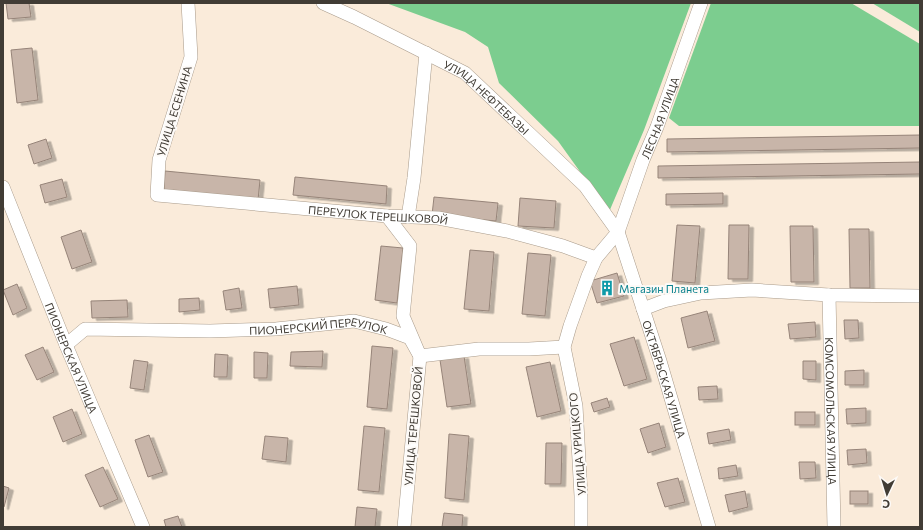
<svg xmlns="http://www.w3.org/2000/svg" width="923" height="530" font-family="Commissioner,sans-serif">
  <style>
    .forest { fill: #7ccd8f }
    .building { fill: #c8b5a9; stroke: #968479; filter: url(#shadow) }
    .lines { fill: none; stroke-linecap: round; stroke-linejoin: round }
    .minor-casing { stroke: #a99b8b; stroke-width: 14 }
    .minor { stroke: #fff; stroke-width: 13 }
    .labels { text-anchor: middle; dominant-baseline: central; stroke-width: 4; stroke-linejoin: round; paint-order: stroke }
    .street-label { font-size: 11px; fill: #413c35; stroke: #fdfaf7 }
    .culture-label { font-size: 11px; fill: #0d838f; stroke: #fdfaf7; text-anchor: start }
  </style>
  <defs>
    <filter id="shadow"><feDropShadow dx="4.5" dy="2.5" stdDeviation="0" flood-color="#0004"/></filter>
  </defs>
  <rect width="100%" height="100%" fill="#faebda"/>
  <g class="forest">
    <polygon points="386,3 691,3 644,130 609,212 558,141 499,83 488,47 465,32"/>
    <polygon points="711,3 851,3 920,44 920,126 679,126 669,118"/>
    <polygon points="872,3 920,3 920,32"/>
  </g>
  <g class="building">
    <polygon points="6,3 29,3 31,17 8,19"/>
    <polygon points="32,48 38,100 17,103 11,50"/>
    <polygon points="920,135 920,148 667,152 667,139"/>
    <polygon points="46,139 52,158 34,164 28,145"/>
    <polygon points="920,162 920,174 658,178 658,166"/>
    <polygon points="165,171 260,180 258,200 164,191"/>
    <polygon points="295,177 387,186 386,204 293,195"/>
    <polygon points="62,179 67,197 45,203 40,185"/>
    <polygon points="723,193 723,204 666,205 666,194"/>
    <polygon points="434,197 498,203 496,221 432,215"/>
    <polygon points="520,198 556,201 554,228 518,226"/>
    <polygon points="677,225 700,226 695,283 672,281"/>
    <polygon points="729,225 749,225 748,279 728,279"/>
    <polygon points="790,226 813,226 814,282 791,282"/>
    <polygon points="849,229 869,229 870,288 850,288"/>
    <polygon points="81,230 92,262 72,269 61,237"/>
    <polygon points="381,246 403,248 397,303 375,300"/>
    <polygon points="470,250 494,252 489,311 464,309"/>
    <polygon points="528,253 551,255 545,316 522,314"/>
    <polygon points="617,273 624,296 597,303 590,281"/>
    <polygon points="17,284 27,308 13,315 3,290"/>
    <polygon points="297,286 299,305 270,308 268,289"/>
    <polygon points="239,288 242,308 226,310 223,291"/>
    <polygon points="199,298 200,310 179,312 179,299"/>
    <polygon points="127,300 128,317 92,318 91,301"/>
    <polygon points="707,311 715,341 688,348 681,318"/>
    <polygon points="844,320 858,320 859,338 845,339"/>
    <polygon points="815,322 816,337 790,339 788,324"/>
    <polygon points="634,337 647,379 624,386 610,344"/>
    <polygon points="372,346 393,348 387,409 367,407"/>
    <polygon points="43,347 54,372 37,380 25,355"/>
    <polygon points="323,351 322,367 290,366 291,352"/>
    <polygon points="254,352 268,353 267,378 254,378"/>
    <polygon points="215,354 228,355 227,377 214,377"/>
    <polygon points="464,356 471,404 447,407 440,360"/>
    <polygon points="134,360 148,362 144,390 130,388"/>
    <polygon points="803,361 816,361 816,380 803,379"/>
    <polygon points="550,362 561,411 537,417 526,367"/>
    <polygon points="864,370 864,385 845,385 845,371"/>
    <polygon points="717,386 718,399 699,400 698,387"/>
    <polygon points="607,398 610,407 594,412 591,403"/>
    <polygon points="866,408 866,423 847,424 846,409"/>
    <polygon points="72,409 82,434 63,442 53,417"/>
    <rect x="795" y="412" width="20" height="13"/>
    <polygon points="659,423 666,447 648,453 640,429"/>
    <polygon points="364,426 385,428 379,492 358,490"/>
    <polygon points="729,429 731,440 709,444 707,433"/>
    <polygon points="449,434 469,436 464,500 445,498"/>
    <polygon points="149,435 163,472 148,477 135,440"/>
    <polygon points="265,436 288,438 286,462 262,459"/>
    <polygon points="546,443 562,443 561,484 545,484"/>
    <polygon points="866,449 867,463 848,465 847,450"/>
    <polygon points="799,462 815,462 816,478 800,479"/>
    <polygon points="736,465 738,476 719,479 718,468"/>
    <polygon points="103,467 118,499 100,507 85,475"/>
    <polygon points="678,478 685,502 665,507 657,483"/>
    <polygon points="3,486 9,488 4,507 3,507"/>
    <polygon points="745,491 748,507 729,512 725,495"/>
    <rect x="850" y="491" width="18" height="13"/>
    <polygon points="357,507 377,509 375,527 355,527"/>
    <polygon points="444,513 463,515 462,527 442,527"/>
    <polygon points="178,516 182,527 166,527 164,520"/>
  </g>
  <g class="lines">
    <g class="minor-casing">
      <g id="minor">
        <path id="s1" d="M188 3 191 57 159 160 157 195 387 216 438 218 507 231 563 246 596 258"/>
        <path id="s2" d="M323 3 354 17 465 73 585 186 618 232 660 361 709 527"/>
        <path id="s3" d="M3 187 66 345 143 527"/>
        <polyline points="387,216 410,246 403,316 420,356 404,527"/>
        <polyline points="408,217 414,178 426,53"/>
        <path id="s4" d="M829 295 834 527"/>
        <polyline points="643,309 664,301 701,293 752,290 829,295 920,296"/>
        <path id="s5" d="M66 345 85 329 210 331 276 329 354 321 386 329 410 338 420 356 479 349H529L564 347"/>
        <path id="s6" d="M581 527V496L576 406 564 347 570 326 588 276 596 258 618 232 643 160 657 127 701 3"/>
      </g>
    </g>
    <use href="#minor" class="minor"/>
  </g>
  <defs>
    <g id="building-bare" transform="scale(1.2)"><path d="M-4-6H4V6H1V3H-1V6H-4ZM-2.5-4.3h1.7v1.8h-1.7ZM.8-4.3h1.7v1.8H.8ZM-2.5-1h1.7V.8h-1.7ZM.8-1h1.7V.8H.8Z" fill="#0f9aa8" stroke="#fdfaf7" stroke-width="2.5" paint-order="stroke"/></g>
  </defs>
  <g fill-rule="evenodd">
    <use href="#building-bare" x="607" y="288"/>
  </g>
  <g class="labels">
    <g class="street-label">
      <text stroke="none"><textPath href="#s2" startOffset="190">УЛИЦА НЕФТЕБАЗЫ</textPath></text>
      <text transform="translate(174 111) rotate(-73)">УЛИЦА ЕСЕНИНА</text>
      <text stroke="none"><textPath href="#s6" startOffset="432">ЛЕСНАЯ УЛИЦА</textPath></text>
      <text stroke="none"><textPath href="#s1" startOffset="419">ПЕРЕУЛОК ТЕРЕШКОВОЙ</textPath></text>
      <text stroke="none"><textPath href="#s5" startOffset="259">ПИОНЕРСКИЙ ПЕРЕУЛОК</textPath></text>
      <text stroke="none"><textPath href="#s3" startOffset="184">ПИОНЕРСКАЯ УЛИЦА</textPath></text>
      <text stroke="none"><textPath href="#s2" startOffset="534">ОКТЯБРЬСКАЯ УЛИЦА</textPath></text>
      <text stroke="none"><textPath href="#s4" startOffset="116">КОМСОМОЛЬСКАЯ УЛИЦА</textPath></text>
      <text transform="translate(413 426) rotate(-85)">УЛИЦА ТЕРЕШКОВОЙ</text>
      <text transform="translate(577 444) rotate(-95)">УЛИЦА УРИЦКОГО</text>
    </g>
    <g class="culture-label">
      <text x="619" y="288">Магазин Планета</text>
    </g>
  </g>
  <rect width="923" height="530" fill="none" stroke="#413c35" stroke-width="8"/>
  <g transform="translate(887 494) rotate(184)" stroke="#fdfaf7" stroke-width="3" paint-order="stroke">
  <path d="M0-3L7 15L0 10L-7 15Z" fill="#413c35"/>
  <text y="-6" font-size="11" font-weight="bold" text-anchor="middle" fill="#413c35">С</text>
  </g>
</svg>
